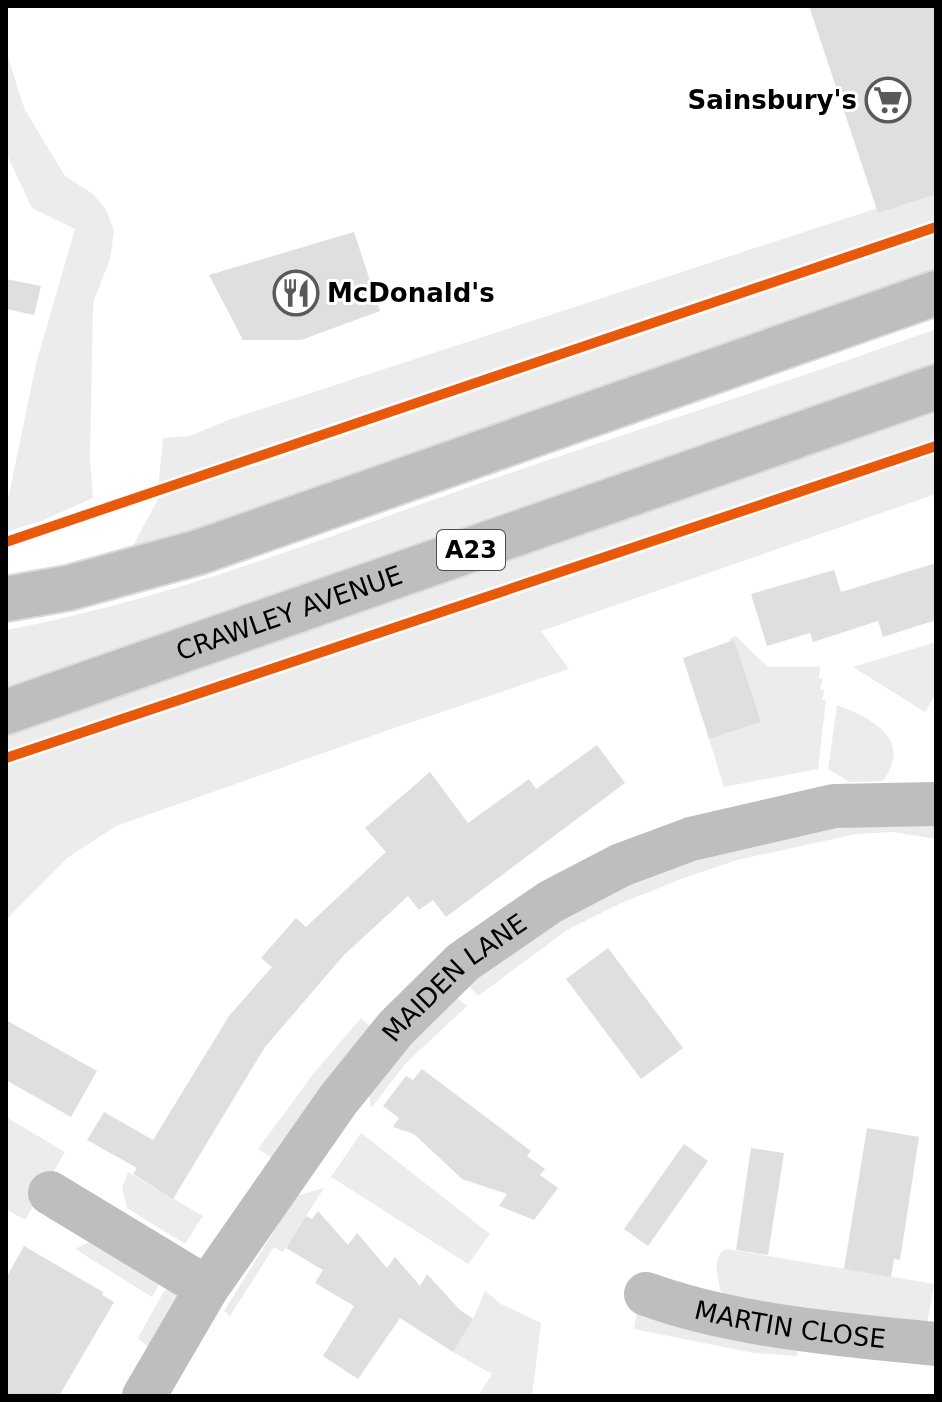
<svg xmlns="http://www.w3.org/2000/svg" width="942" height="1402" font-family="'DejaVu Sans',sans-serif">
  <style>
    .green { fill: #ececec }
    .building { fill: #dfdfdf }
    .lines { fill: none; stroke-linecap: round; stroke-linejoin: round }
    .major-casing { stroke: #dbdbdb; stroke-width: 48 }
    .minor { stroke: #bebebe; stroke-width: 44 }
    .major { stroke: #bebebe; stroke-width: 44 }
    .cycleway-casing { stroke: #fff; stroke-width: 15 }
    .cycleway { stroke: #e8590c; stroke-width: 10 }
    .labels { text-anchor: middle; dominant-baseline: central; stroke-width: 6; stroke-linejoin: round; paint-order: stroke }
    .shield { fill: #fff; stroke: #4c4c4c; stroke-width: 2 }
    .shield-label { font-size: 24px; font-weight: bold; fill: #000 }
    .poi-label { font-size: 26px; font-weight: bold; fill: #000; stroke: #fff; text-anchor: end }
    .street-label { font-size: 26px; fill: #000; stroke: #fff }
  </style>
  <rect width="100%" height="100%" fill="#fff"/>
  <g class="green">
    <polygon points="6,52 25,110 65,176 93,194 106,210 114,231 110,259 93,303 90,458 93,498 41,521 6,532 6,509 36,364 75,229 32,208 6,153"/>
    <polygon points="936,189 936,289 129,553 157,501 163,438 190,436 231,419"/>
    <path d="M936 329V365L494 516 6 689V630C169 600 323 538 478 484 631 431 784 384 936 329Z"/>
    <polygon points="936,408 936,494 541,631 569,669 397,727 116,826 67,858 6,920 6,734"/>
    <polygon points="736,636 768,667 820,667 819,678 823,679 820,689 824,690 822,700 826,700 818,769 724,787 709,739 761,722 750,702 729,639"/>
    <polygon points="936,642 936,693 925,712 853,667"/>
    <path d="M837 705C872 719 913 738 883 781L850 782 828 769Z"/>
    <polygon points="936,823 936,839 893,832 856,834 737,860 684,878 619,904 567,930 478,996 469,986 470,978 525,935 679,860 830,827"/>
    <polygon points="454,995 467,1006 406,1063 371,1108 368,1086"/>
    <polygon points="361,1018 375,1031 275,1160 258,1149 314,1073"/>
    <polygon points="6,1117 65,1152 25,1220 6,1209"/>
    <polygon points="361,1133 490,1234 468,1264 331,1177"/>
    <polygon points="128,1172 203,1216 185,1244 127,1208 122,1187"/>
    <polygon points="324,1188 283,1252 274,1247 230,1316 224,1311 296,1196"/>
    <polygon points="92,1241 163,1278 152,1297 75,1249"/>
    <path d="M727 1249 934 1284 927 1326 730 1300 720 1290C718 1276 711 1255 727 1249Z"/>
    <polygon points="171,1285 177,1292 179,1304 153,1352 138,1338 163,1293"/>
    <polygon points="485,1291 501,1304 541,1323 532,1396 478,1396 492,1374 453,1352 473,1319"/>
    <polygon points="637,1311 798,1341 797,1356 754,1353 634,1329"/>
  </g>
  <g class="building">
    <polygon points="809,6 936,6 936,194 878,213"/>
    <polygon points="354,232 380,311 301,340 243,340 209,275"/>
    <polygon points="6,279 41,286 34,315 6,309"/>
    <polygon points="936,563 936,620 883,637 878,621 813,642 810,633 767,646 751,594 834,570 841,592"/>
    <polygon points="734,640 761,722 709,739 683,658"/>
    <polygon points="597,745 625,783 446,917 433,900 419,910 408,896 344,955 265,1047 173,1199 133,1174 137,1168 87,1140 104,1112 153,1140 229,1016 272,967 261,958 296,918 306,927 386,852 365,828 430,772 468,823 529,779 536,789"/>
    <polygon points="608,948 683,1048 641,1079 566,979"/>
    <polygon points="6,1020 97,1071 71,1117 6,1080"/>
    <polygon points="422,1069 531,1151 527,1156 545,1169 540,1175 558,1188 534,1220 499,1206 507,1194 462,1179 414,1134 393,1127 399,1118 383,1106 406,1076 413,1080"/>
    <polygon points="867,1128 919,1137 900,1260 894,1259 891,1277 844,1269"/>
    <polygon points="684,1144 708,1161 648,1246 624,1229"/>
    <polygon points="751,1148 784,1153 768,1255 736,1250"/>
    <polygon points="318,1211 348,1245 357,1233 387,1268 395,1257 420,1286 427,1274 460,1310 473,1319 453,1352 400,1318 358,1379 323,1356 354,1306 315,1283 323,1270 286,1248 306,1216 312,1219"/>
    <polygon points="24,1246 103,1292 102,1295 114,1302 59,1396 6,1396 6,1278"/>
  </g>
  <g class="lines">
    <g class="major-casing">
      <g id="major">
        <polyline points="6,599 68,588 199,552 936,293"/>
        <path id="s3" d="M6 712 936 387"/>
      </g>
    </g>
    <g class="minor">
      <polyline points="50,1193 207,1288"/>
      <path id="s1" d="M646 1294C734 1326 843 1335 936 1344"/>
      <path id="s2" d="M144 1396 207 1288 338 1100 396 1028 463 962 550 902 621 865 691 839 834 806 936 804"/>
    </g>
    <use href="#major" class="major"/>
    <g class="cycleway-casing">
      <g id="cycleway">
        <polyline points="6,542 936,227"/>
        <polyline points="6,758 936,446"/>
      </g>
    </g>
    <use href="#cycleway" class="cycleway"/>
  </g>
  <defs>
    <g id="supermarket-ring" transform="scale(2.3)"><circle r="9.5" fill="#fff" stroke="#595959" stroke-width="1.5"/><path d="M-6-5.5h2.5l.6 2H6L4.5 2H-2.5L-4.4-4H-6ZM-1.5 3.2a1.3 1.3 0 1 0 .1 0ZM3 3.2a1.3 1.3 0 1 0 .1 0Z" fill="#595959"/></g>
    <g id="restaurant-ring" transform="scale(2.3)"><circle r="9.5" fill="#fff" stroke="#595959" stroke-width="1.5"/><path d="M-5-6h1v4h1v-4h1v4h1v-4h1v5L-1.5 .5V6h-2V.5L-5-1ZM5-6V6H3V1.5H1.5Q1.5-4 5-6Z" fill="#595959"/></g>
  </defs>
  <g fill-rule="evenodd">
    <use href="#supermarket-ring" x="888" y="100"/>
    <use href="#restaurant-ring" x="296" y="293"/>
  </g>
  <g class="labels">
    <rect class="shield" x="437" y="530" width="68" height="40" rx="6"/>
    <g class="shield-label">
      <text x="471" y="550">A23</text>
    </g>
    <g class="poi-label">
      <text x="857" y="100">Sainsbury's</text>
      <text x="327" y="293" text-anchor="start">McDonald's</text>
    </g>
    <g class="street-label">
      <text stroke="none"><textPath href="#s3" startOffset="300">CRAWLEY AVENUE</textPath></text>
      <text stroke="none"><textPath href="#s2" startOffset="524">MAIDEN LANE</textPath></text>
      <text stroke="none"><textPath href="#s1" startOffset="148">MARTIN CLOSE</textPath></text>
    </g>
  </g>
  <rect width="942" height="1402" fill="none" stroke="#000000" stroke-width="16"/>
</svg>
